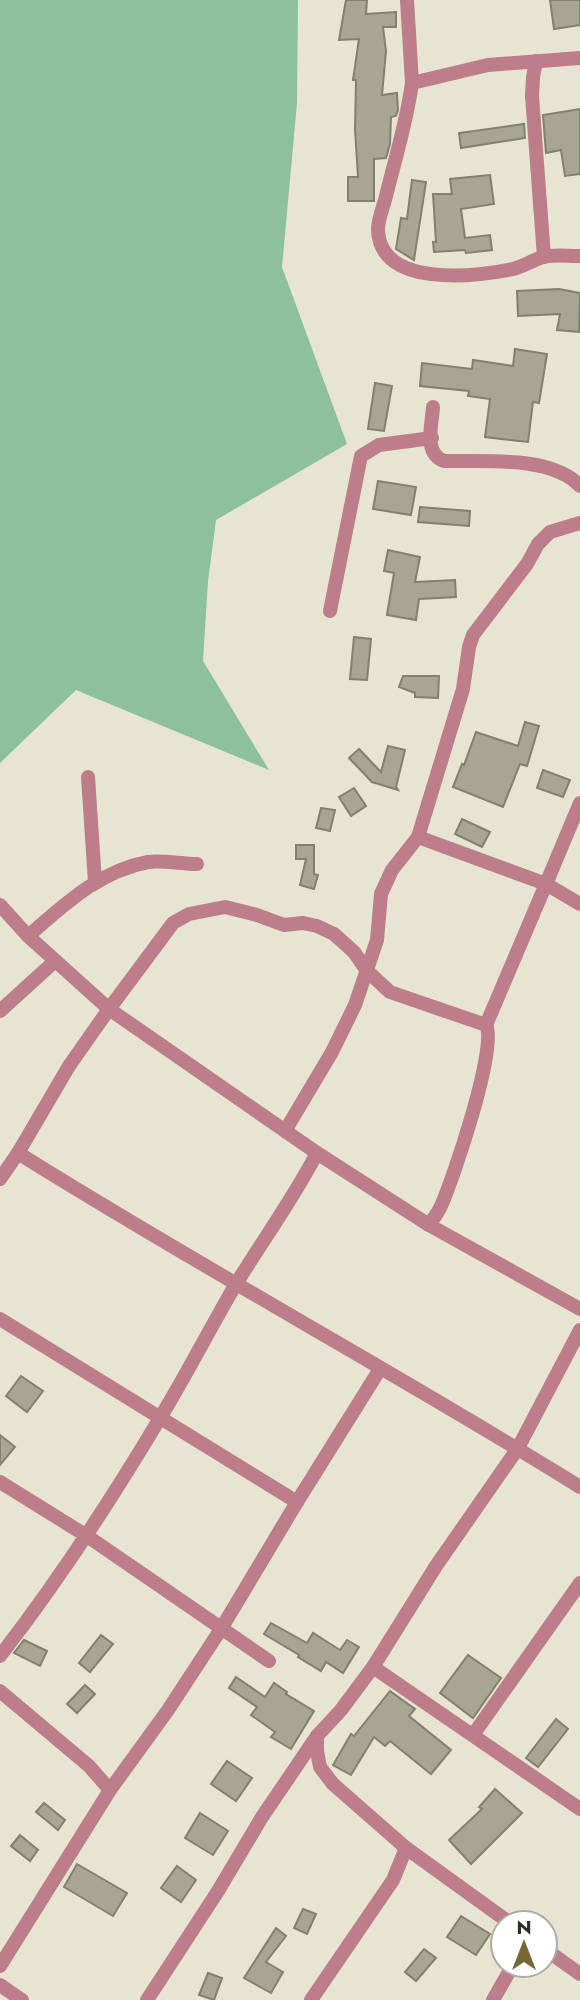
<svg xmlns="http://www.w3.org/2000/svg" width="580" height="2000" font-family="Jost,sans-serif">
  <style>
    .green { fill: #8dc09c }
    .building { fill: #a8a593; stroke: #82806e; stroke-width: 2 }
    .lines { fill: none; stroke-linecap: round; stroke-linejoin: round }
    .minor { stroke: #bd7d8b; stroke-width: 14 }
    .tertiary { stroke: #bd7d8b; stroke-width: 14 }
  </style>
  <rect width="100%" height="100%" fill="#e7e4d1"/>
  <polygon class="green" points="0,0 298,0 297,103 282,267 347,444 216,520 208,581 203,661 269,770 76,690 0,763"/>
  <g class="building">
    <polygon points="346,0 367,0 366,14 396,12 396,27 383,27 386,51 382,95 397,93 398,110 396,116 391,117 390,144 386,158 374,159 374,201 348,201 348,177 358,177 355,129 356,80 353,80 359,39 339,40"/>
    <polygon points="550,0 580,0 580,25 554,29"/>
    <polygon points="580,109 580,174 565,176 561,150 546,153 543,115"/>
    <polygon points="524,124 525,138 461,148 459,133"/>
    <polygon points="490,175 494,204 461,209 465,238 490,235 492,250 466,253 465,250 434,252 433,242 436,242 433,194 452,194 450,179"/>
    <polygon points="412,180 426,182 414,260 396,249 401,218 407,219"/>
    <polygon points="559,289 580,293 579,332 557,330 560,314 518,316 517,291"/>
    <polygon points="515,349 547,354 539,403 533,402 528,442 485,437 490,399 468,396 469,391 420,386 422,363 472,369 473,360 513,366"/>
    <polygon points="375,383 392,386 384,431 368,429"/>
    <polygon points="378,481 416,487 411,515 373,509"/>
    <polygon points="420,507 470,511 469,526 418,522"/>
    <polygon points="388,550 420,557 415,582 455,580 456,597 419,599 416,620 387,615 394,573 384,571"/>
    <polygon points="354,637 371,639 367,680 350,679"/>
    <polygon points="403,676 439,676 438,698 415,697 415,693 399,687"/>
    <polygon points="525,722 539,726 527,766 520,764 503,807 453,787 462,764 464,765 476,732 518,746"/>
    <polygon points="388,746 405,750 396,787 398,790 372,782 349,758 359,749 381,772"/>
    <polygon points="543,770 570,780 563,797 537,788"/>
    <polygon points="354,788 366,806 351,816 339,797"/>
    <polygon points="321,808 335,810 330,831 316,828"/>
    <polygon points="462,819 490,832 482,847 455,834"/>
    <polygon points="296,845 314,845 314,874 318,875 314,889 300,885 306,859 296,859"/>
    <polygon points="21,1376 43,1391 27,1412 6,1396"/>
    <polygon points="0,1435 15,1447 0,1465"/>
    <polygon points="271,1623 307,1643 313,1633 340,1650 347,1640 359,1647 343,1673 326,1662 321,1671 298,1657 299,1655 264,1634"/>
    <polygon points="101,1635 113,1644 90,1672 79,1663"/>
    <polygon points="24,1640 47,1651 40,1666 14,1653"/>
    <polygon points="468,1655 501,1678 473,1718 440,1693"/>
    <polygon points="236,1677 265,1697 274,1683 287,1692 286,1694 314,1711 291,1749 271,1737 275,1732 251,1715 257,1707 229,1688"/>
    <polygon points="85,1685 95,1694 77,1713 67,1704"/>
    <polygon points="390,1691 415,1709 409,1716 451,1750 431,1774 390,1741 385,1746 374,1737 351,1775 333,1765 351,1734 354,1736"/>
    <polygon points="556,1719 568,1729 538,1767 526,1758"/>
    <polygon points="227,1761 252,1778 236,1801 211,1784"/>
    <polygon points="495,1789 522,1813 471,1864 449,1840 482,1809 479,1807"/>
    <polygon points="44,1803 65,1820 58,1830 36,1812"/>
    <polygon points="200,1813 228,1831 213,1855 185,1838"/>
    <polygon points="20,1835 38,1850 30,1861 11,1846"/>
    <polygon points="77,1864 127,1893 113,1916 64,1887"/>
    <polygon points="177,1866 196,1880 181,1902 161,1888"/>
    <polygon points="303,1909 316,1914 307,1934 294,1928"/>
    <polygon points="461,1916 490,1934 476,1955 447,1937"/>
    <polygon points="276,1928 286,1936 266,1962 283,1972 271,1993 244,1978"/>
    <polygon points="424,1949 436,1958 416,1981 405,1972"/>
    <polygon points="208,1973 222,1978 214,2000 199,1995"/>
  </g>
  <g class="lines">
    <g class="minor">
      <polyline points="407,0 412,83"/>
      <path d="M580 58 488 65 412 83C407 120 396 156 387 192 385 203 378 218 378 229 379 288 474 277 513 269 524 266 533 260 543 257 554 254 568 256 580 256"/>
      <polyline points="536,61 533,77 532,96 544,257"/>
      <path d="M433 407C432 425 423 453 444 461 483 462 551 455 580 486"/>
      <polyline points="330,611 361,456 379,445 432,438"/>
      <polyline points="88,777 95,882"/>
      <polyline points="580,803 546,884 580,904"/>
      <polyline points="418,837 546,884 486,1025"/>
      <path d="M28 936C64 905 99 871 148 862 163 860 182 864 197 864"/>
      <polyline points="0,1011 55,961"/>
      <polyline points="285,1131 332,1052 355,1005 377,940 381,894 392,870 418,837 463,689 469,647 473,635 527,564 538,544 550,532 580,523"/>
      <path d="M18 1153C203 1269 395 1372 580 1487"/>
      <path d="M0 1179 18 1153 69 1066 109 1009 173 923 189 914 225 907 257 915 284 925 303 923 317 926 334 934 354 952 367 971 390 992 486 1025C498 1047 453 1179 441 1206 438 1213 433 1219 429 1225"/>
      <polyline points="0,1319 297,1502 221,1629 168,1710 110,1790 0,1966"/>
      <polyline points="0,1482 87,1536 269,1661"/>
      <polyline points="297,1502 380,1369"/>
      <path d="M0 1656C59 1580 111 1500 160 1418 187 1374 210 1328 236 1284 263 1240 293 1199 317 1153"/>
      <polyline points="373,1667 580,1809"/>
      <polyline points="0,1691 89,1766 110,1790"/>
      <polyline points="473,1735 580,1583"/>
      <polyline points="317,1736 317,1751 320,1767 333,1784 406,1848 510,1923"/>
      <polyline points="545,1949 580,1974"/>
      <polyline points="0,1985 22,2000"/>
      <polyline points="147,2000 218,1891 262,1817 317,1736 341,1710 373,1667 436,1566 518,1448 580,1330"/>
      <polyline points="311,2000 393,1880 406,1848"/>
      <polyline points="493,2000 513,1965"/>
    </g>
    <polyline class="tertiary" points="0,905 28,936 109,1009 317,1153 429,1225 580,1309"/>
  </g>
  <g transform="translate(524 1944)"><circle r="33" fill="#ffffff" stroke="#ababa8" stroke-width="2"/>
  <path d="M0-5L12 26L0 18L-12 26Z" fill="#766735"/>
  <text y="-10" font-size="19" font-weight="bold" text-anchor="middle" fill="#2e2d25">N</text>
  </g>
</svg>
